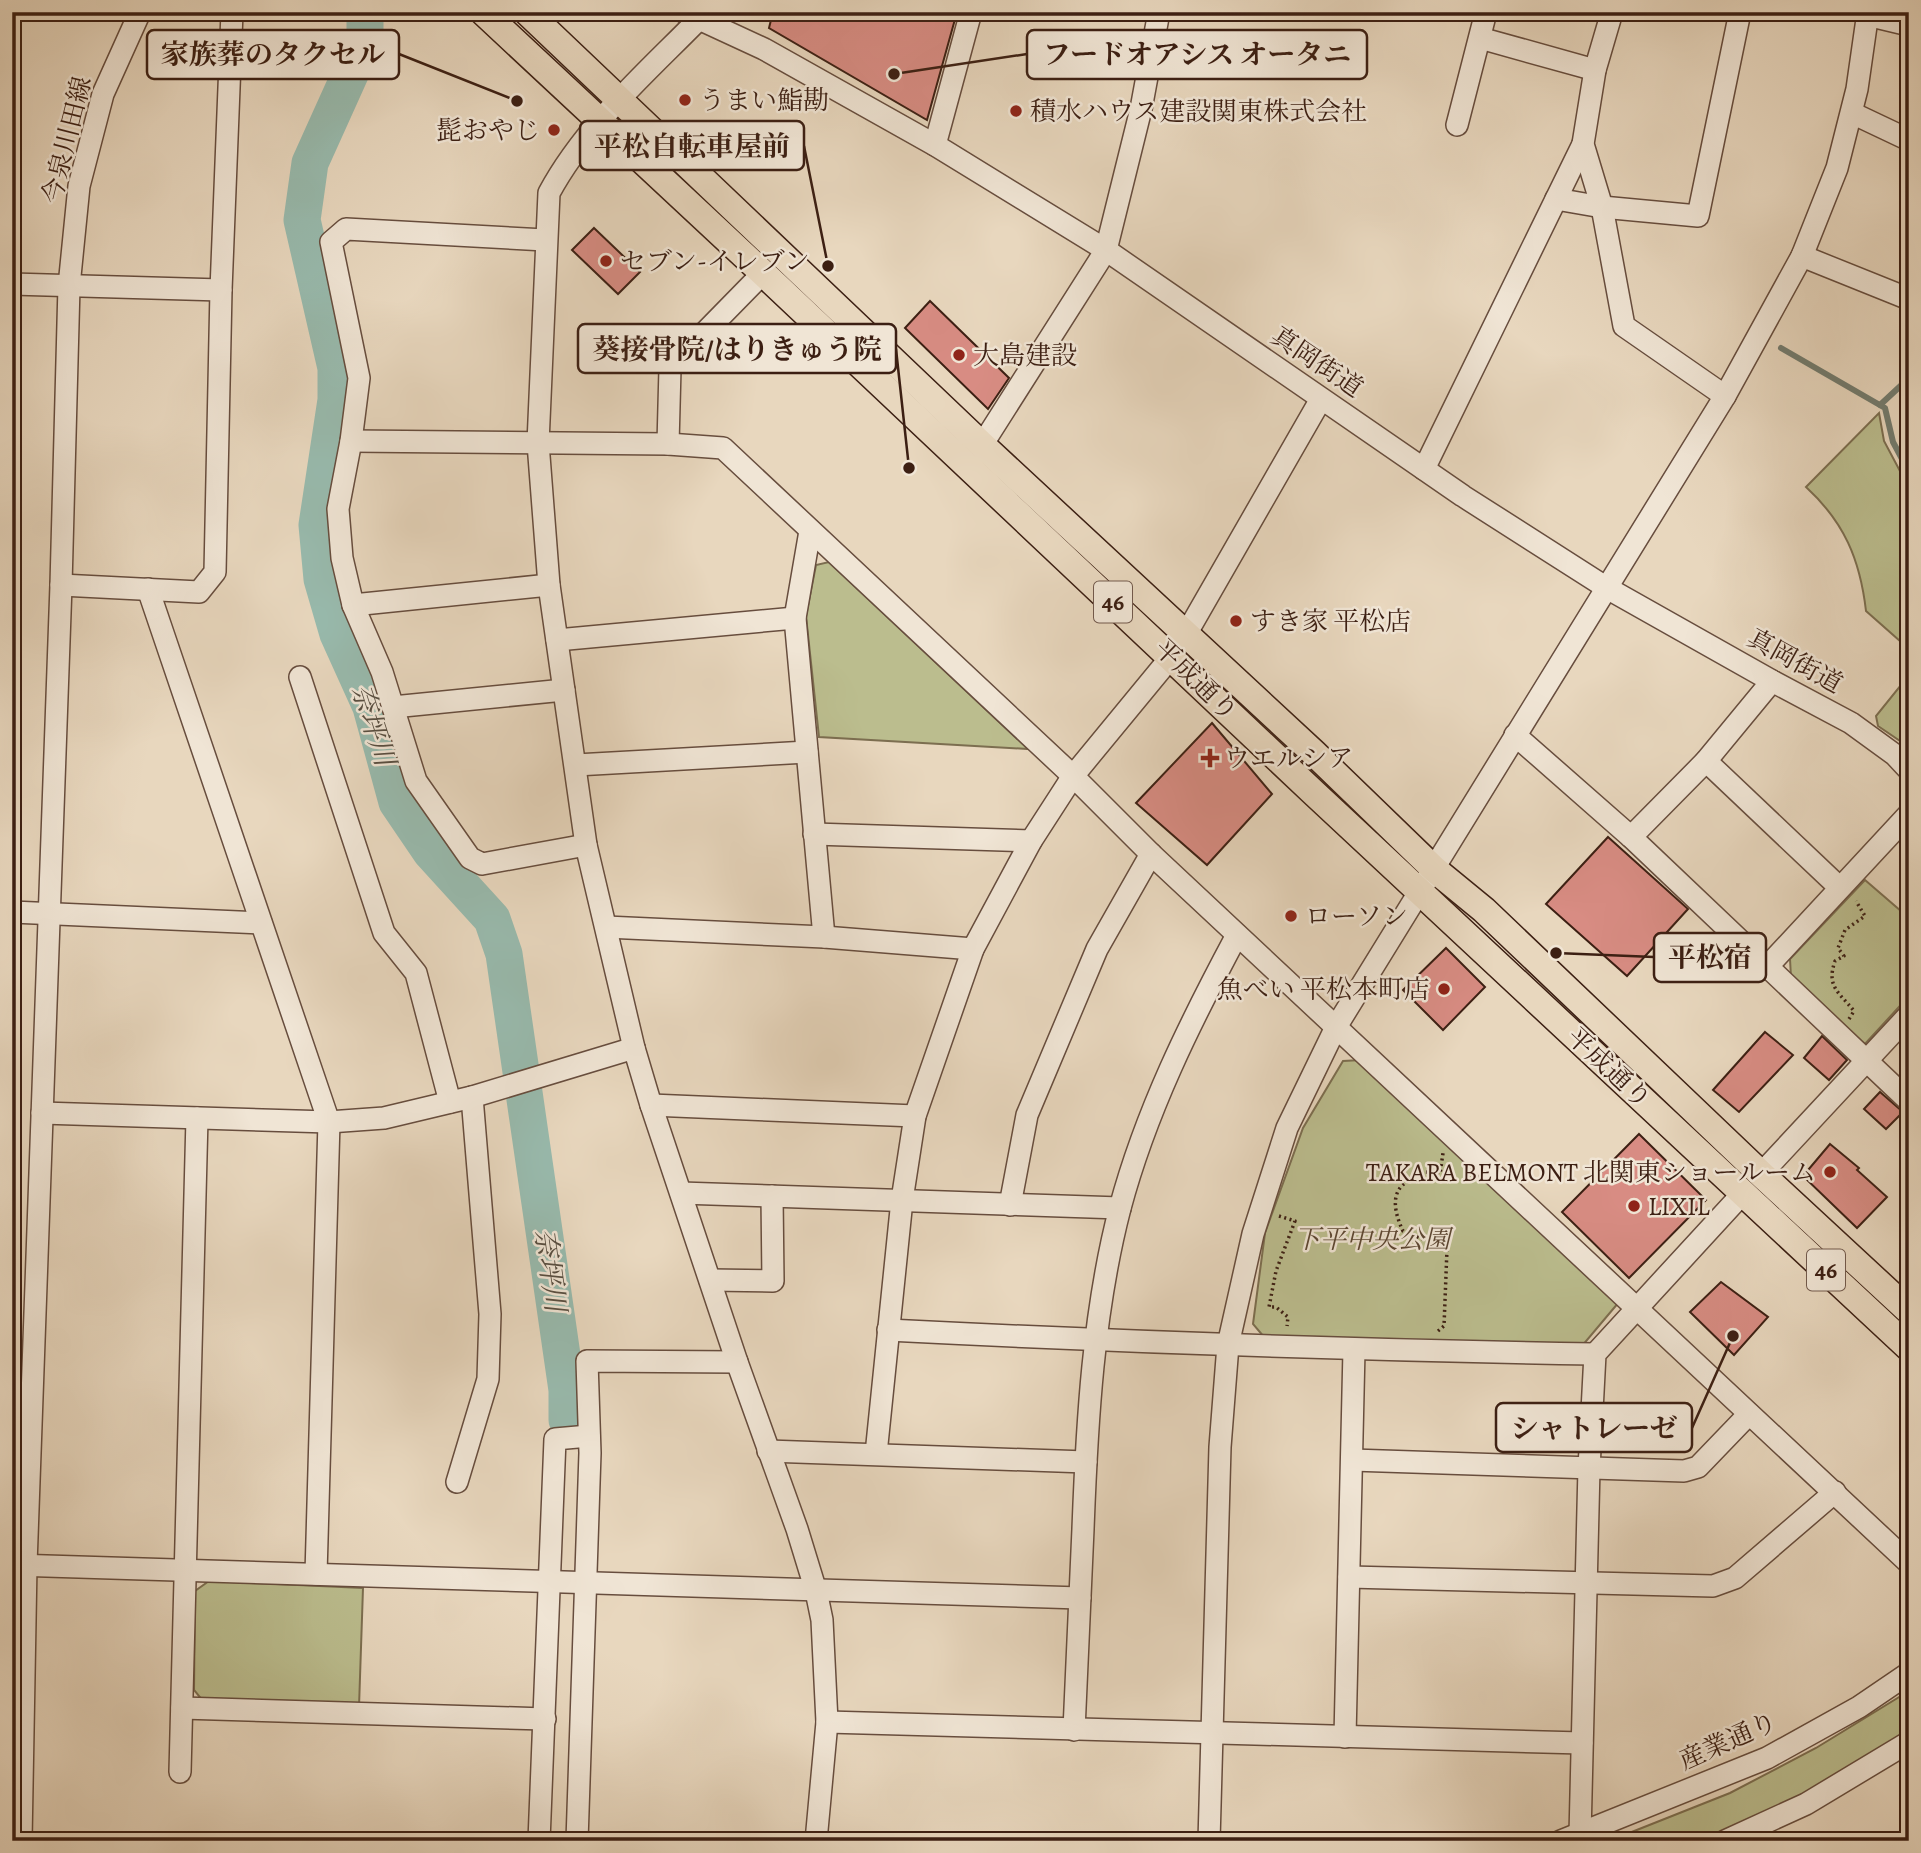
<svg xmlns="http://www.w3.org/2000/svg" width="1921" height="1853" font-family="Alegreya,'Noto Serif JP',serif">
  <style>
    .green { fill: #bbbd8e; stroke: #7c6e50; stroke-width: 2 }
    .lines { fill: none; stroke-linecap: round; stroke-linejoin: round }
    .stream { stroke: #737c6f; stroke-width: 6 }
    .river { stroke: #98baad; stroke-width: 37 }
    .building { fill: #d88c83; stroke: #3c1f13; stroke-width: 2 }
    .minor-casing { stroke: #674d3e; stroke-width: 24 }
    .major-casing { stroke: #3c1f13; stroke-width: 29 }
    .path { stroke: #3c1f13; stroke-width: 3.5; stroke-dasharray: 2 3.5; stroke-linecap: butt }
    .minor { stroke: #f0e5d5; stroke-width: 21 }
    .major { stroke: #e8d7be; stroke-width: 26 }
    .poi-dot { fill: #8f2418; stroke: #f0e5d5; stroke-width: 2.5 }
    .labels { text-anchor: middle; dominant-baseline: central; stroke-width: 5; stroke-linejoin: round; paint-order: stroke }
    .shield { fill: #f0e5d5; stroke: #725a4d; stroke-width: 2 }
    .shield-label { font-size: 24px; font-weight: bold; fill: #3c1f13 }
    .poi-label { font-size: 26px; fill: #3c1f13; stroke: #f0e5d5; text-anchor: start }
    .street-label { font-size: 26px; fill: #3c1f13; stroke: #f0e5d5 }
    .park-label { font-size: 26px; font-style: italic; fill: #5c4632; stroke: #f0e5d5 }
    .water-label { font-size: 28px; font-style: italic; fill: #584e41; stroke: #f0e5d5 }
    .leader { fill: none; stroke: #3c1f13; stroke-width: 2.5 }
    .callout-dot { fill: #3c1f13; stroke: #f0e5d5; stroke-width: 2.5 }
    .callout { fill: #f0e5d5; stroke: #3c1f13; stroke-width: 2.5 }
    .callout-label { font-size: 28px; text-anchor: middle; font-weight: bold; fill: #3c1f13 }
  </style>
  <rect width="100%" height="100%" fill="#e8d7be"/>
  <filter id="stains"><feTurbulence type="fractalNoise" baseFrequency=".00286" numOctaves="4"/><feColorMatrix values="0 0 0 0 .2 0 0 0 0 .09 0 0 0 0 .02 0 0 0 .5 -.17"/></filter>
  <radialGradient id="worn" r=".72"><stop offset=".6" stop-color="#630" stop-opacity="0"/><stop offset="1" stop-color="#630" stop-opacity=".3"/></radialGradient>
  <g class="green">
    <path d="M1879 413 1884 441 1909 488V649L1866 611C1860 559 1844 522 1806 487Z"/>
    <polygon points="829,562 1028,749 819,737 806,616 816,565"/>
    <polygon points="1909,675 1909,747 1878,726 1876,716"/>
    <polygon points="1865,880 1909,918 1909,996 1864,1045 1791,977 1790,959"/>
    <polygon points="1362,1060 1619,1302 1582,1346 1264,1337 1253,1324 1265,1233 1303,1128 1343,1061"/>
    <polygon points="209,1581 363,1588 359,1707 203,1701 194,1690 195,1591"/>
    <polygon points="1909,1691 1909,1737 1884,1753 1715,1841 1609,1841 1730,1793 1816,1748"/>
  </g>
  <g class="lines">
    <g class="stream">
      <polyline points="1781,348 1885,408 1893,442 1909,472"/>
      <polyline points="1880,405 1909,378"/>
    </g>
    <polyline class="river" points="365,12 365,41 310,163 302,220 336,368 336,400 317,525 322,579 338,634 371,707 397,802 431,852 492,919 504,954 567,1390 567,1420"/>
  </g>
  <g class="building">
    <polygon points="773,12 957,12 927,120 769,28"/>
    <polygon points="594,228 640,272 618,294 572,250"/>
    <polygon points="930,301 1009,378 988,409 905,328"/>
    <polygon points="1212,723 1272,794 1207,865 1136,803"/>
    <polygon points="1608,837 1688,909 1627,976 1546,904"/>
    <polygon points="1446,948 1485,987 1443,1030 1403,990"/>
    <polygon points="1765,1032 1793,1055 1739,1112 1713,1090"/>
    <polygon points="1822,1036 1847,1060 1829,1080 1804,1058"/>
    <polygon points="1880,1092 1903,1112 1886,1129 1864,1109"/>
    <polygon points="1639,1134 1706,1200 1629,1278 1562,1212"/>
    <polygon points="1830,1144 1859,1168 1857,1170 1887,1197 1857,1228 1803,1176"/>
    <polygon points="1721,1282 1768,1317 1734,1355 1690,1312"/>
  </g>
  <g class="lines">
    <g class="minor-casing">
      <g id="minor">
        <polyline points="684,12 764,49 935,145 1106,250 1463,496 1607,588 1772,681 1851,723 1895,755 1909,770"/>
        <path d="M701 12 699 19C646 73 585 126 549 193L538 443 549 585 586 845 634 1048 651 1105 737 1362 797 1529 816 1591 822 1620 827 1722 816 1841"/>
        <polyline points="1612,12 1595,70 1583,144 1602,207 1624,326 1725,396"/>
        <polyline points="1867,15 1909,25"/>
        <polyline points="1480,38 1595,70"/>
        <polyline points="1852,113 1909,140"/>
        <polyline points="1457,125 1486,12"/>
        <polyline points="935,145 971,12"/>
        <polyline points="1556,199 1602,207 1698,216 1740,12"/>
        <polyline points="545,240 346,229 331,242 359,378 351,441 338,509 342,558 353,605 382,672 416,781 470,858 482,864 586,845"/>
        <polyline points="1802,256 1909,299"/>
        <polyline points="12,284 221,290"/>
        <polyline points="351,441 668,444 723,448 1073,776 1151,854 1909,1563"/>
        <polyline points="668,444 670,368 763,273"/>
        <polyline points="982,445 1106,250 1141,109 1159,12"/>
        <polyline points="1424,469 1583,144"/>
        <polyline points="810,531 795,618 824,937"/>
        <polyline points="61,585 199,592 215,572 221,290 232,12"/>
        <polyline points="148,589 329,1122 316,1574"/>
        <polyline points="353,605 549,585"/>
        <polyline points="1185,636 1321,399"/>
        <polyline points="557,640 795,618"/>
        <polyline points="300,677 384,933 416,973 450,1102"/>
        <polyline points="393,707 564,690"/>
        <polyline points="1515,735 1631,837 1909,1101"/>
        <polyline points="1706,761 1839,887"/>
        <polyline points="576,765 807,752"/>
        <polyline points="814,834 1031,841"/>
        <polyline points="1631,837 1706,761 1772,681"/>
        <polyline points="12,912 261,923"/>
        <polyline points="606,927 824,937 973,949"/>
        <polyline points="1766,968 1909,814"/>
        <polyline points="651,1105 915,1116"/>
        <polyline points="42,1113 329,1122 384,1118 472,1097 634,1048"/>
        <polyline points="1761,1174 1909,1015"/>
        <polyline points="681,1193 1120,1208"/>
        <polyline points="1010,1205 1027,1115 1097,949 1151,854"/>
        <polyline points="710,1280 773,1281 772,1196"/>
        <path d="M888 1330C1124 1342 1359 1350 1595 1354"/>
        <polyline points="768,1451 1086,1462"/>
        <polyline points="876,1454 902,1200 915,1116 973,949 1031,841 1073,776 1171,657"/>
        <polyline points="1352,1460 1684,1471 1698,1467 1749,1414"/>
        <polyline points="457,1482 488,1379 490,1314 472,1097"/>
        <polyline points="14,1565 1080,1598"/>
        <polyline points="1349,1577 1713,1586 1735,1578 1835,1492"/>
        <polyline points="182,1708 545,1719"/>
        <polyline points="827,1722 1582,1743"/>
        <path d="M1074 1730C1077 1663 1080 1596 1083 1529 1087 1422 1093 1312 1120 1208 1146 1111 1190 1023 1237 935"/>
        <polyline points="1345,1737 1354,1350"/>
        <polyline points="180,1772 197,1118"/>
        <polyline points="1580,1835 1589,1468 1595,1354 1743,1193"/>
        <polyline points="21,1841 26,1565 61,585 69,286 79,186 103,94 140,12"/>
        <polyline points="539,1841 555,1439 589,1436"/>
        <polyline points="577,1841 590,1453 587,1361 737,1362"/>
        <polyline points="1209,1841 1220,1447 1228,1345 1253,1234 1287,1128 1336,1027 1725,396 1802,256 1837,168 1857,89 1868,12"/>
        <polyline points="1561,1841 1767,1758 1859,1707 1909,1673"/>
        <polyline points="1725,1841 1806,1804 1909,1742"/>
      </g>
    </g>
    <g class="major-casing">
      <g id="major">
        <polyline points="483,12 763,273 1314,793 1909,1348"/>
        <polyline points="527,12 982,445 1314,753 1434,869 1484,910 1761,1174 1909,1311"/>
      </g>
    </g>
    <g class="path">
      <path d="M1849 1019 1854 1011C1839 992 1826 987 1835 961L1844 956 1838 948 1845 930 1865 916 1856 901"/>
      <polyline points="1279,1216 1295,1221 1276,1271 1269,1307 1276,1307 1288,1317 1287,1326"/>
      <path d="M1438 1331 1444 1326 1447 1249 1403 1231C1395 1214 1389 1192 1408 1181 1413 1178 1418 1173 1423 1172 1428 1172 1435 1173 1440 1174L1443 1153"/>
    </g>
    <use href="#minor" class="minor"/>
    <use href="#major" class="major"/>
  </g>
  <g class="poi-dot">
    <circle cx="685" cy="100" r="7"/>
    <circle cx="1016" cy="111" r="7"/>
    <circle cx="554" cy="130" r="7"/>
    <circle cx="606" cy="261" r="7"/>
    <circle cx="959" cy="355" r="7"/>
    <circle cx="1236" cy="621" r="7"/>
    <path d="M1206.5 747.5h7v7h7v7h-7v7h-7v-7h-7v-7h7z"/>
    <circle cx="1291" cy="916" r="7"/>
    <circle cx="1444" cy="989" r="7"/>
    <circle cx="1830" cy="1172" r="7"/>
    <circle cx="1634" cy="1206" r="7"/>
  </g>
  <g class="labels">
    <g class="shield">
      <rect x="1094" y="581.5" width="38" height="41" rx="5"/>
      <rect x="1807" y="1249.5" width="38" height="41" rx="5"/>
    </g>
    <g class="shield-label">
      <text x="1113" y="602">46</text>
      <text x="1826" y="1270">46</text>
    </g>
    <g class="poi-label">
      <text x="699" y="100">うまい鮨勘</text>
      <text x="1030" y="111">積水ハウス建設関東株式会社</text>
      <text x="540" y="130" text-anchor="end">髭おやじ</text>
      <text x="620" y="261">セブン-イレブン</text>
      <text x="973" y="355">大島建設</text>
      <text x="1250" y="621">すき家 平松店</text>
      <text x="1224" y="758">ウエルシア</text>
      <text x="1305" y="916">ローソン</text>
      <text x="1430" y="989" text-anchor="end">魚べい 平松本町店</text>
      <text x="1816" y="1172" text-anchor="end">TAKARA BELMONT 北関東ショールーム</text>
      <text x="1648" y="1206">LIXIL</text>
    </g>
    <g class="street-label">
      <text transform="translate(67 140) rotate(-76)">今泉川田線</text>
      <text transform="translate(1317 362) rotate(34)">真岡街道</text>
      <text transform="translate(1795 661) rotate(29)">真岡街道</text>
      <text transform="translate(1196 680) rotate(44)">平成通り</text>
      <text transform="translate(1609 1068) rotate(43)">平成通り</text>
      <text transform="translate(1728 1741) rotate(-24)">産業通り</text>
    </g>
    <g class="park-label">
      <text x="1372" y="1239">下平中央公園</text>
    </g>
    <g class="water-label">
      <text transform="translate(373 725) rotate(72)">奈坪川</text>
      <text transform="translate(550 1270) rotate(82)">奈坪川</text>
    </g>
  </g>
  <path class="leader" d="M894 74L1027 54M517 101L399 54M828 266L804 146M909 468L896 349M1556 953L1654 957M1733 1336L1692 1428"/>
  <g class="callout-dot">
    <circle cx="894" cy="74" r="7"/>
    <circle cx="517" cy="101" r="7"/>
    <circle cx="828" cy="266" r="7"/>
    <circle cx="909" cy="468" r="7"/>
    <circle cx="1556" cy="953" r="7"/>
    <circle cx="1733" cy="1336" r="7"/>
  </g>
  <g class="callout">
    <rect x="1027" y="30" width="340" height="49" rx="7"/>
    <rect x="147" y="30" width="252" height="49" rx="7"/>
    <rect x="580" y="121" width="224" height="49" rx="7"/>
    <rect x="578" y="324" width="318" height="49" rx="7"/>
    <rect x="1654" y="933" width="112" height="49" rx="7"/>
    <rect x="1496" y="1403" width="196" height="49" rx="7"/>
  </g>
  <g class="callout-label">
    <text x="1197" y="64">フードオアシス オータニ</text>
    <text x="273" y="64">家族葬のタクセル</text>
    <text x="692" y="156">平松自転車屋前</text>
    <text x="737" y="359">葵接骨院/はりきゅう院</text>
    <text x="1710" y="967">平松宿</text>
    <text x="1594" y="1438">シャトレーゼ</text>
  </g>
  <rect width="1921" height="1853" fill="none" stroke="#e8d7be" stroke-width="42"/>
  <rect x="14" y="14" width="1893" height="1825" fill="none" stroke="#3c1f13" stroke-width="3.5"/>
  <rect x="21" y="21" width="1879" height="1811" fill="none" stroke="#3c1f13" stroke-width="2"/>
  <rect width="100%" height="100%" filter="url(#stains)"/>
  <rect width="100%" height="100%" fill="url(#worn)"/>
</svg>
